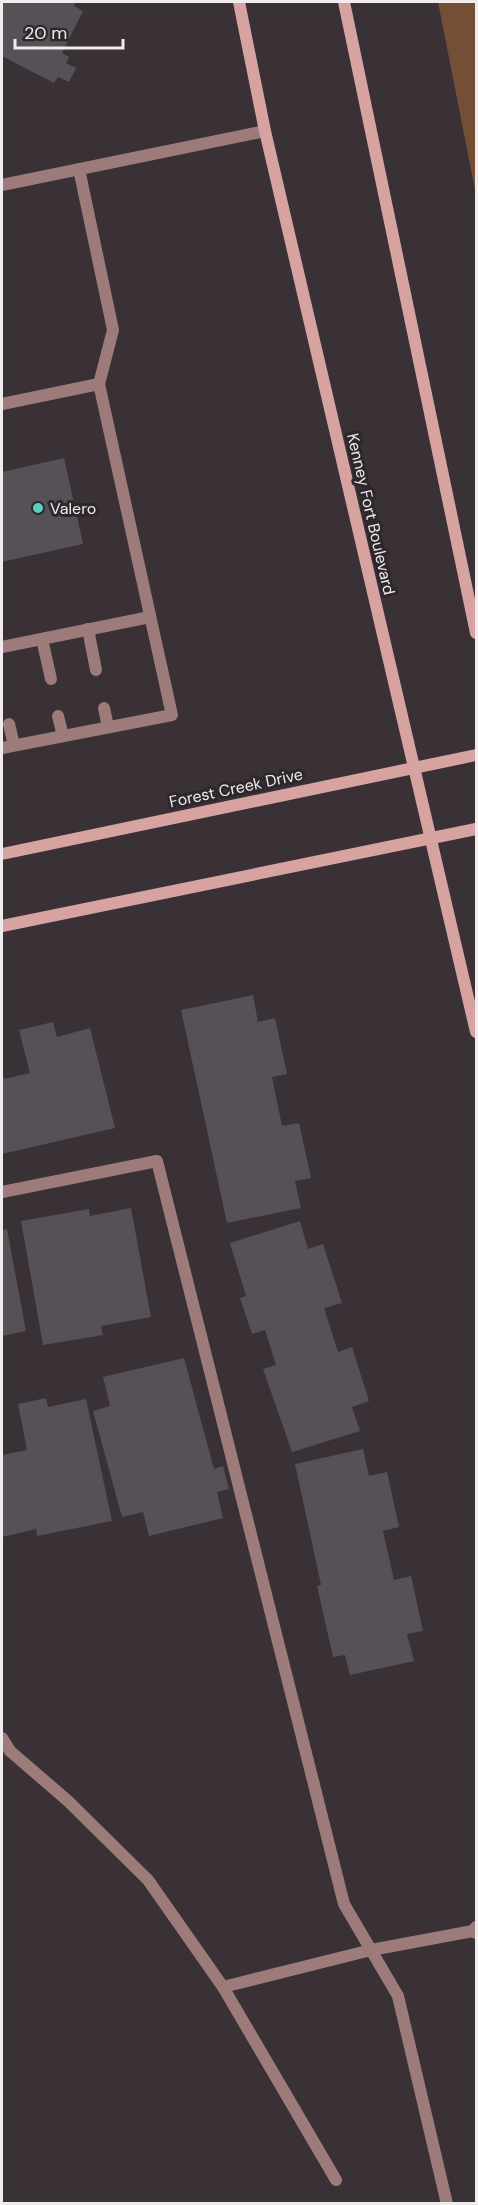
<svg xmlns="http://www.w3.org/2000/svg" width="478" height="2205" font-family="'DM Sans',sans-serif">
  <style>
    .green { fill: #744e35 }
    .building { fill: #555157 }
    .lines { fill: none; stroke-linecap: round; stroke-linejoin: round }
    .lane { stroke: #9c7b7a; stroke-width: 12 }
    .street { stroke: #9c7b7a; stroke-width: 12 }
    .secondary { stroke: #d6a3a1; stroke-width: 12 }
    .poi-dot { fill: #5acebd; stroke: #2e272b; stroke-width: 2 }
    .labels { text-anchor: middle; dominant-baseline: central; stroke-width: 6; stroke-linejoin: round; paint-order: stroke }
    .poi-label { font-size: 16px; fill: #f0ebed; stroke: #2e272b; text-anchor: start }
    .street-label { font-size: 16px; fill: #f0ebed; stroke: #2e272b }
  </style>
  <rect width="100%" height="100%" fill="#393135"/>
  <polygon class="green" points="438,2 476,2 476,195"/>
  <g class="building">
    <polygon points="2,2 76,2 74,6 83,11 62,53 69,57 66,63 76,68 69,82 58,77 54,83 2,56"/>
    <polygon points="64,458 83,544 2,562 2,472"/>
    <polygon points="253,995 258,1022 275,1018 287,1074 272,1077 282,1126 299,1123 311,1178 295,1181 301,1208 227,1223 181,1010"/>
    <polygon points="53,1022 57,1037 90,1028 115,1128 2,1154 2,1072 4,1079 30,1073 19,1030"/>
    <polygon points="131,1208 151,1317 101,1326 103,1335 43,1345 21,1221 89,1209 90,1216"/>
    <polygon points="300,1221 308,1249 323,1244 342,1303 324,1308 338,1352 352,1347 369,1401 352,1407 360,1431 292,1452 263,1369 276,1365 265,1330 252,1334 240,1298 246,1296 230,1243"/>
    <polygon points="7,1229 26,1331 2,1336 2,1230"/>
    <polygon points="184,1358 214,1469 223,1466 229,1489 217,1492 223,1518 149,1536 143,1512 122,1517 93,1411 110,1406 103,1377"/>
    <polygon points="46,1398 48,1407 86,1399 112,1521 37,1536 36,1529 2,1537 2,1455 27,1450 18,1404"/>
    <polygon points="363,1449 369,1476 387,1472 399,1527 383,1531 394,1580 411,1576 423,1631 407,1634 414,1661 350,1675 345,1655 333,1657 317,1586 321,1585 295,1464"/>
  </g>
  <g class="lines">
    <g class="lane">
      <polyline points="2,185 265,131"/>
      <polyline points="2,404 99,384"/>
      <polyline points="88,629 96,670"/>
      <polyline points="42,639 51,679"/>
      <polyline points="2,647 150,617"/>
      <polyline points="104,708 108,727"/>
      <polyline points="58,716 63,736"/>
      <polyline points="9,724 14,745"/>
      <polyline points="2,748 172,715 99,384 113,330 79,169"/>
      <polyline points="2,1192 157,1161 344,1904 398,1996 447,2204"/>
      <polyline points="2,1738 10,1751 68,1801 148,1880 223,1987 336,2180"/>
      <polyline points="223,1987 371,1950 473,1931"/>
    </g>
    <polyline class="street" points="476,1927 473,1931 476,1933"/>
    <g class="secondary">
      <polyline points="239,2 265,131 476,1032"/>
      <polyline points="344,2 476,633"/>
      <polyline points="2,854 476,755"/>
      <polyline points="2,926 476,829"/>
    </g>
  </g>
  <circle class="poi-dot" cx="38" cy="508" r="6"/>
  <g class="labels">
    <g class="poi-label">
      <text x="50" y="508">Valero</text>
    </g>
    <g class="street-label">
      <text transform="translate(371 514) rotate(77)">Kenney Fort Boulevard</text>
      <text transform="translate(236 788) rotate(-12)">Forest Creek Drive</text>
    </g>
  </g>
  <rect width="478" height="2205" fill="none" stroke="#f0ebed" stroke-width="6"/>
  <path d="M15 39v9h108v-9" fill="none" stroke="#f0ebed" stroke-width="3"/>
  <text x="24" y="39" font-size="18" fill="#f0ebed" stroke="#2e272b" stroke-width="4.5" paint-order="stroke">20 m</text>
</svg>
